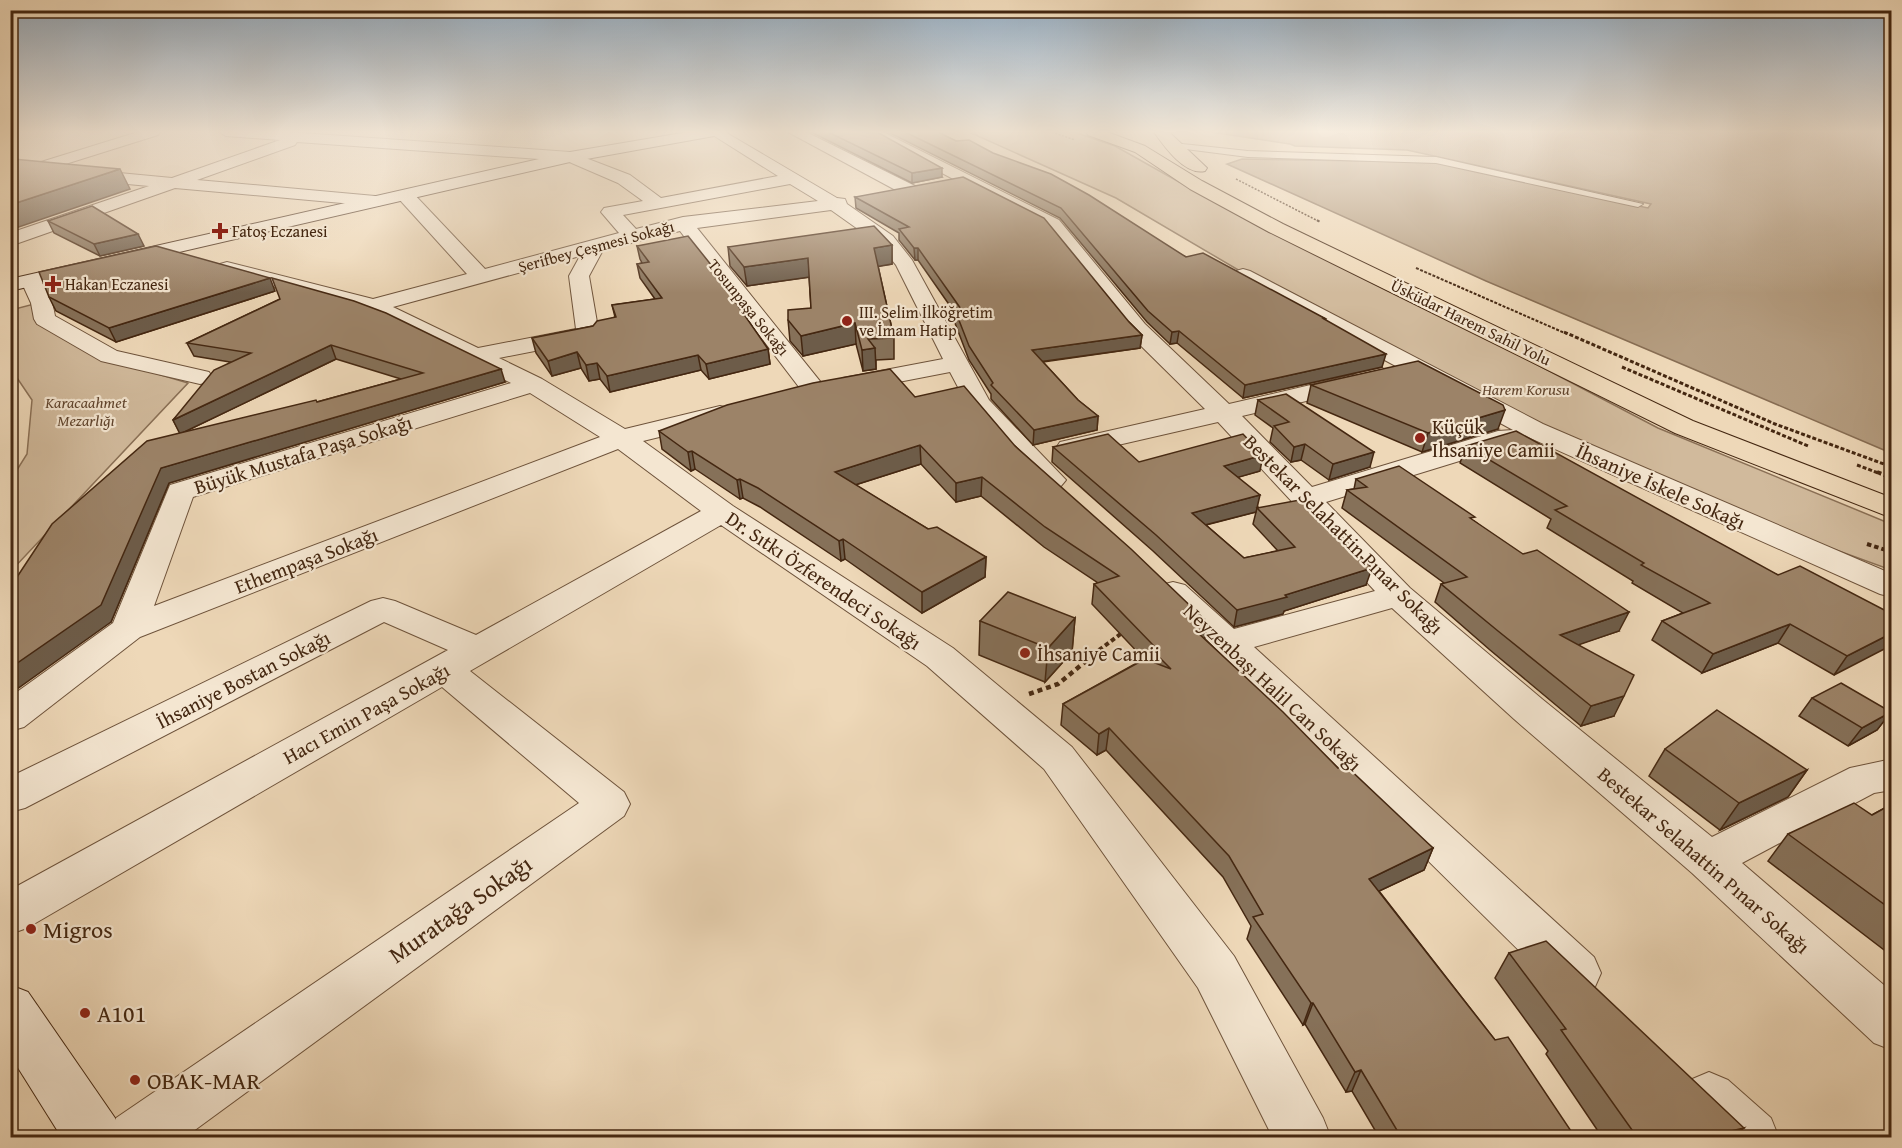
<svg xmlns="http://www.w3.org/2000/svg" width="1902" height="1148" font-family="'Gentium Book Plus',serif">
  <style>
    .green { fill: #d1ba9c; stroke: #8a7056; stroke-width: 1.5 }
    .water { fill: #b49c7f; stroke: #876d53; stroke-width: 1.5 }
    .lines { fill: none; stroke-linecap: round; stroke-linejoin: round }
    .ferry { stroke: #664a32; stroke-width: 1.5; stroke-dasharray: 4 3; stroke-linecap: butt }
    .lane-casing { stroke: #6e533b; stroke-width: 2 }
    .street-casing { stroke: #6e533b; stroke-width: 2 }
    .secondary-casing { stroke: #442711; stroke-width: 2 }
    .primary-casing { stroke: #442711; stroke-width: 2 }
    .path-far4 { stroke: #442711; stroke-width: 1.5; stroke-dasharray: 2 1.5; stroke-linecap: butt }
    .path-far3 { stroke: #442711; stroke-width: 2; stroke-dasharray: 3 1.5; stroke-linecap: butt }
    .path-far2 { stroke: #442711; stroke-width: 3; stroke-dasharray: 4 2; stroke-linecap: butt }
    .path-far1 { stroke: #442711; stroke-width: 4; stroke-dasharray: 4.5 3; stroke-linecap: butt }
    .path { stroke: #442711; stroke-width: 4.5; stroke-dasharray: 5 4; stroke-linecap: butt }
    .lane { fill: #f4e6d1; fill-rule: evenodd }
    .street { fill: #f4e6d1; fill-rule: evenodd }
    .secondary { fill: #f4e6d1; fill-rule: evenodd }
    .primary { fill: #eed8b8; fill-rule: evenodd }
    .wall { fill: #867159; stroke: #442711; stroke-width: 1.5; fill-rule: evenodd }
    .shaded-wall { fill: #6d5c49; stroke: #442711; stroke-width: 1.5 }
    .building { fill: #9c8368; stroke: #442711; stroke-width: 1.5 }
    .poi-dot { fill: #8f2418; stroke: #f4e6d1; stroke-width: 2 }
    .labels { text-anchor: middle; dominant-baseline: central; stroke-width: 4.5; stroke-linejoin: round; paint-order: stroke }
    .far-poi-label { font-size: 16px; fill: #442711; stroke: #f4e6d1; text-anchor: start }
    .far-street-label { font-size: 16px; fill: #442711; stroke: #f4e6d1 }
    .far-park-label { font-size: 16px; font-style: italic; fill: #60442d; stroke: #f4e6d1 }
    .poi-label { font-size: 20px; fill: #442711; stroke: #f4e6d1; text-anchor: start }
    .street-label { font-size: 20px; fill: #442711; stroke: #f4e6d1 }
    .near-street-label { font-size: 24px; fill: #442711; stroke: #f4e6d1 }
    .near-poi-label { font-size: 24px; fill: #442711; stroke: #f4e6d1; text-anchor: start }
  </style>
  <rect width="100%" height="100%" fill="#eed8b8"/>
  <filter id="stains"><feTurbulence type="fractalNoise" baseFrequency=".00333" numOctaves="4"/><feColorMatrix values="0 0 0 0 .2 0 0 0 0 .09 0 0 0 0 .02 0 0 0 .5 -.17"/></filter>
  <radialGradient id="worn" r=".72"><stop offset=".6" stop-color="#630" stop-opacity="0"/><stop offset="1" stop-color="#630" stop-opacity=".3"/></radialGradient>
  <g class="green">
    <polygon points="969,132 1074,132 1115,146 1188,187 1484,337 1658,428 1891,524 1891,570 1784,531 1533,424 1240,271 1116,198"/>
    <polygon points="34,304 104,358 188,383 11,571 10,481 27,454 32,400 11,369 11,310"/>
  </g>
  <polygon class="water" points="1211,132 1891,132 1891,453 1486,281 1227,164 1242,159 1435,162 1648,208 1651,204 1407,150 1295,146 1290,144"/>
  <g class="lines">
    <polyline class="ferry" points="1878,132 1892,134"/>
    <g class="lane-casing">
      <polygon id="lane" points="1173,143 1248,151 1436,157 1643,204 1638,207 1436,163 1248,157 1170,147 1169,145"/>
    </g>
    <g class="street-casing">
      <g id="street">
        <path d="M138 132H160L158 135 56 167 172 178 280 140 226 136 219 132H287L570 152 630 175 661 198 778 176 708 132H725L837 198 845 199 847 204 893 236 912 260 989 400 1066 480 1061 486 1051 489 1041 486 1016 463 969 408 950 372 852 391 843 388 839 383 843 378 943 359 896 265 879 244 831 210 697 228 823 385 827 390 823 395 814 398 805 395 680 231 603 250 589 276 599 334 596 339 499 358 542 379 625 429 720 406 729 408 733 414 729 420 643 441 733 506 953 648 1072 747 1234 956 1323 1118 1331 1138H1273L1198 988 1044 769 927 666 721 525 470 671 624 792 630 804 624 816 184 1138H108L116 1118 579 803 442 687 27 928 10 934V890L448 650 384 622 25 808 10 812V777L371 601 383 598 395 601 476 635 701 511 618 449 140 637 24 727 10 731V697L113 623 170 485 511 383 365 311 220 272 217 268 220 264 227 262 373 299 467 274 399 199 396 195 399 191H411L485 269 619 233 601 212 604 208 643 201 618 183 567 161 297 142 295 145 197 180 375 196 381 197 384 201 381 205 375 206 175 188 10 246V233L149 186 10 173V163L40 166 41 162ZM790 184 818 201 683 217 636 229 623 215ZM580 256 569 276 576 329 478 348 393 307ZM530 393 600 437 154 606 193 497Z"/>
        <polygon points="788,132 806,132 915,186 917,190 915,194 903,194"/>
        <polygon points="865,132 883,132 1059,220 1145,324 1229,404 1353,375 1362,378 1366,383 1362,388 1242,416 1312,487 1498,431 1513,430 1236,279 1233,275 1236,271 1243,269 1250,271 1543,424 1892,574 1892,597 1880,594 1519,433 1522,437 1518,443 1326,502 1410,588 1542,699 1712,837 1850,768 1892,759 1892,790 1874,793 1742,863 1892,992 1892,1050 1874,1043 1692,873 1514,719 1392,608 1254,647 1594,957 1601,973 1594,989 1576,995 1558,989 1156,592 1161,585 1173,582 1185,585 1234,629 1375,591 1218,422 1070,456 1060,454 1056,448 1060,442 1205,409 1129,334 1045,228"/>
        <path d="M31 275 38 277C47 289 53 302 55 316L117 351 209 372 212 377 209 382 200 384 101 361 37 324 34 319 31 303 21 281 24 277Z"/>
        <polygon points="1709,1072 1728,1080 1771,1118 1779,1138 1710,1138 1690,1118 1682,1099 1690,1080"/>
      </g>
    </g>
    <g class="secondary-casing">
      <g id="secondary">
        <polygon points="688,132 721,132 714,136 570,162 10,291 10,279 570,152"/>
        <polygon points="10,985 28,992 115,1118 123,1138 62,1138 10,1055"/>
      </g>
    </g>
    <g class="primary-casing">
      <g id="primary">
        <polygon points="1086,132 1107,132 1145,146 1202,181 1283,224 1693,421 1892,498 1892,518 1675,433 1269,232 1190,189 1135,152 1088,135"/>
        <path d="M1154 132H1169L1207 168 1205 171C1185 176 1164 146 1154 132Z"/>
      </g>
    </g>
    <g class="path-far4">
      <polyline points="1052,132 1075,140"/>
      <polyline points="1236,179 1320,222"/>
    </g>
    <g class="path-far3">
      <polyline points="1317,220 1320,222"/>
      <polyline points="1416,268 1567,334"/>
    </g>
    <g class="path-far2">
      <polyline points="1564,332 1775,424 1892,467"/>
      <polyline points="1622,367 1808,446"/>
      <polyline points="1857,465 1881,474"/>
    </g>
    <g class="path-far1">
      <polyline points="1877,472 1892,478"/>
      <polyline points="1867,544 1892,552"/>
      <polyline points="1099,650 1122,633"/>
    </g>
    <polyline class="path" points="1029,694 1058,684 1101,649"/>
    <use href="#lane" class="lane"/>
    <use href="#street" class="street"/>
    <use href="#secondary" class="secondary"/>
    <use href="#primary" class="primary"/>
  </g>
  <g class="wall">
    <polygon points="811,132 877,132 942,177 912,183"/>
    <polygon points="888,132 938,132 1186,257 1326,319 1325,320 1382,367 1243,398 1177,343 1170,344 1147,322 1060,218"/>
    <polygon points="855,197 1129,322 1142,335 1140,348 1043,362 1078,400 1098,416 1097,430 1033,445 991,399 991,394 969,360 955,323 955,313 918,260 915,260 899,240 899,233 856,208"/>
    <polygon points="48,221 144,246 100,256 54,233"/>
    <polygon points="892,245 892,264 878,266 894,338 894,359 876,360 876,369 863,371 856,344 803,356 790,341 788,320 811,308 809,277 747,286 730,266 728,247"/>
    <polygon points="637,246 720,276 721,281 768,349 770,364 709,379 701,370 610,392 600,379 589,381 581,368 552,376 536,353 532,338 593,326 615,317 612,305 655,299 640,278 637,264 642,263 640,259"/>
    <polygon points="275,291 116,342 56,311 49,297"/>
    <path d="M280 299 505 382 169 483 111 622 17 577 180 433 173 420 230 362 194 356 187 343ZM336 359 401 379 317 402 182 433Z"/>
    <polygon points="1311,385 1498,429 1422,452 1307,403"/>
    <polygon points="915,397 1015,446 1205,620 1204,625 1207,627 1204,638 1338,768 1433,848 1424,870 1379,891 1495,1040 1575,1137 1379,1137 1352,1091 1346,1092 1305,1024 1303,1025 1247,939 1251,926 1223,877 1106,750 1097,755 1061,725 1063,704 1144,659 1092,604 1094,584 1098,583 1044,547 981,496 956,502 921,464 855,485 928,529 986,557 985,577 922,613 845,559 841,561 760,507 743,498 740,499 695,469 691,471 662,449 659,431"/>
    <polygon points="1258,400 1370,467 1329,480 1301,460 1291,462 1270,442 1273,428 1255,415"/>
    <polygon points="1466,446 1778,575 1892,614 1834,675 1778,643 1702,673 1652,640 1662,621 1683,613 1632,583 1633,581 1547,528 1551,519 1460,463"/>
    <path d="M1053 447 1139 462 1260 471 1238 477 1258 507 1366 585 1284 611 1283 614 1234 627 1153 551 1052 462ZM1256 512 1253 524 1278 551 1244 558 1206 525Z"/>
    <polygon points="1356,479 1474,521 1619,631 1579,644 1614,716 1581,726 1490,650 1435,602 1441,584 1444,583 1342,508 1347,490 1354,489"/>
    <polygon points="1075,618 1072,652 1045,682 979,655 980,621"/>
    <polygon points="1812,698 1891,712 1877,730 1848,746 1799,716"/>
    <polygon points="1665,749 1807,770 1788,797 1720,830 1649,776"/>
    <polygon points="1892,804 1892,956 1768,861 1788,834 1872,815"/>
    <polygon points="1509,953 1734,1137 1602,1137 1546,1054 1548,1051 1495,978"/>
  </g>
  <g class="shaded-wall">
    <polygon points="942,168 942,177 912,183 912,173"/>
    <polygon points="120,169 130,189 10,230 10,205"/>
    <polygon points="138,234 144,246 100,256 94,244"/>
    <polygon points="892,245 892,264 875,267 874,248"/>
    <polygon points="914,248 918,248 918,260 915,260"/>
    <polygon points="808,258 810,277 747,286 744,267"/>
    <polygon points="270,278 275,291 116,342 109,328"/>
    <polygon points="855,323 856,344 803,356 801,336"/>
    <polygon points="1179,331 1177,343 1170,344 1172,332"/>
    <polygon points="1142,335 1140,348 1031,363 1032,350"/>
    <polygon points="331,345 336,359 180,434 173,420"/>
    <polygon points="875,348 876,369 863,371 862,350"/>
    <polygon points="768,349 770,364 709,379 706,364"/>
    <polygon points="577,352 581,368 552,376 548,361"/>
    <polygon points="1386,354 1382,367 1243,398 1245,385"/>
    <polygon points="698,355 701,370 610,392 607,376"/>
    <polygon points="597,363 600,379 589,381 586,365"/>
    <polygon points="501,369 505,382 169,483 111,622 10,694 10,668 161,468"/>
    <polygon points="1505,410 1498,429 1422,452 1428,433"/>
    <polygon points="1098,416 1097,430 1033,445 1034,430"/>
    <polygon points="1305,444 1301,460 1291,462 1294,447"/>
    <polygon points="920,445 921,464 836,491 835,472"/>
    <polygon points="692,451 695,469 691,471 688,452"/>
    <polygon points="1374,452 1370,467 1329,480 1333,464"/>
    <polygon points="1263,455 1260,471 1222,482 1224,466"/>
    <polygon points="982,477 981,496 956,502 956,483"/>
    <polygon points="740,479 743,498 740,499 737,480"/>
    <polygon points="1260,495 1257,508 1256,512 1189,529 1192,513"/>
    <polygon points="843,539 845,559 841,561 839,541"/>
    <polygon points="986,557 985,577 922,613 922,592"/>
    <polygon points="1372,568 1366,585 1284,611 1283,614 1234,627 1237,610"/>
    <polygon points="1629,612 1619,631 1552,654 1560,635"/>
    <polygon points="1075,618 1072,652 1045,682 1048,648"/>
    <polygon points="1205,620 1204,628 1207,627 1203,647 1196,631 1200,622"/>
    <polygon points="1790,624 1778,643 1702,673 1713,654"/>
    <polygon points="1892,633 1892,645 1834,675 1847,656"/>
    <polygon points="1624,696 1614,716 1581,726 1591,706"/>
    <polygon points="1891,712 1877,730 1848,746 1862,728"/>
    <polygon points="1109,728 1106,750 1097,755 1099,734"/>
    <polygon points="1807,770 1788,797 1720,830 1739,803"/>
    <polygon points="1433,848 1424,870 1360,900 1369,879"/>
    <polygon points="1311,1003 1313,1003 1305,1024 1303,1025"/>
    <polygon points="1361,1070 1352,1091 1346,1092 1355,1072"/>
    <polygon points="1744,1128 1734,1137 1705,1137"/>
  </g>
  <g class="building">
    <polygon points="828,132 877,132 942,168 912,173"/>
    <polygon points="905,132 938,132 956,141 969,140 993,153 1051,174 1089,195 1186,257 1203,253 1326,319 1324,319 1386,354 1245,385 1179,331 1172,332 1148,311 1061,208"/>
    <polygon points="13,159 120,169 10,205 10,160"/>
    <polygon points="963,177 1044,218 1129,322 1142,335 1032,350 1078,400 1098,416 1034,430 991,385 993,383 969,346 955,310 961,309 918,248 914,248 899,229 909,227 855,197"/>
    <polygon points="92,206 138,234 94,244 48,221"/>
    <polygon points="874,226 892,245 874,248 894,338 868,339 875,348 862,350 855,323 801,336 788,320 788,310 811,308 808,258 744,267 728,247"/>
    <polygon points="688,236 720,276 718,277 768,349 706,364 698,355 607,376 597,363 586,365 577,352 548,361 532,338 593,326 597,321 616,317 612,305 662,298 637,264 649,262 637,246"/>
    <polygon points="156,246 270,278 109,328 49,297 39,272"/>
    <polygon points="272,278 354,301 386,313 501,369 161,468 101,605 10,668 10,579 17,577 52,524 147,441 316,400 317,402 423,373 331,345 173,420 214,370 251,353 187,343 280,299"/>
    <polygon points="1418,361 1503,405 1505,410 1428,433 1311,385"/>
    <polygon points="890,369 915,397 964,386 1015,446 1131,549 1205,620 1200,622 1207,627 1196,631 1283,712 1338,768 1345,765 1433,848 1369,879 1495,1040 1508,1037 1575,1137 1401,1137 1361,1070 1355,1072 1313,1003 1311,1003 1253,917 1263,914 1229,856 1109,728 1099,734 1063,704 1145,659 1171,669 1151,649 1155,647 1094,584 1119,576 1045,527 982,477 956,483 920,445 835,472 928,529 937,527 986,557 922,592 843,539 839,541 758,488 740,479 737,480 692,451 688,452 659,431 727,405 813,383"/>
    <polygon points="1286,394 1374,452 1333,464 1305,444 1294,447 1274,426 1289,422 1258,400"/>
    <polygon points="1516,431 1778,575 1800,566 1892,614 1892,633 1847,656 1790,624 1713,654 1662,621 1710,603 1641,565 1644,563 1555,510 1567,506 1466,446"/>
    <polygon points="1108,434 1139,462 1243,434 1263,455 1224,466 1260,495 1192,513 1244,558 1295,547 1257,508 1305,499 1372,568 1285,595 1287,597 1237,610 1156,535 1053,447"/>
    <polygon points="1399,466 1475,517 1470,518 1523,554 1537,550 1629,612 1560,635 1634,675 1624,696 1591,706 1498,631 1441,584 1467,577 1347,490 1367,487 1356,479"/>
    <polygon points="1008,592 1075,618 1048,648 980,621"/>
    <polygon points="1841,683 1891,712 1862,728 1812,698"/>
    <polygon points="1717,710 1807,770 1739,803 1665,749"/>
    <polygon points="1854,803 1872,815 1892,804 1892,910 1788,834"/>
    <polygon points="1546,941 1744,1128 1705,1137 1637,1137 1561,1030 1566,1029 1509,953"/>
  </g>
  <linearGradient id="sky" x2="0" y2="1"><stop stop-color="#93aabe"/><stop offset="0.45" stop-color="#f7eddf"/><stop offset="1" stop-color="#f7eddf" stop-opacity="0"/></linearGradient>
  <rect width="1902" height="293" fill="url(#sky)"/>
  <g class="poi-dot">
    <path d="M217 222h6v6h6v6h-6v6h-6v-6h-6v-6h6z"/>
    <path d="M50 275h6v6h6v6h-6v6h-6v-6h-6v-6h6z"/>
    <circle cx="847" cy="321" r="6"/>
    <circle cx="1420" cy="438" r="6"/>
    <circle cx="1025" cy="653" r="6"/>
    <circle cx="31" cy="929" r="6"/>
    <circle cx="85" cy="1013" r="6"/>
    <circle cx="135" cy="1080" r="6"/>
  </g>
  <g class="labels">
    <g class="far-poi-label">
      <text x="232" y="231">Fatoş Eczanesi</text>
      <text x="65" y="284">Hakan Eczanesi</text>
      <text x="859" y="312">III. Selim İlköğretim<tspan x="859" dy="18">ve İmam Hatip</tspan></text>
    </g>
    <g class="far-street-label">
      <text transform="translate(596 246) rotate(-15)">Şerifbey Çeşmesi Sokağı</text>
      <text transform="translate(749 307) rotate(51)">Tosunpaşa Sokağı</text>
      <text transform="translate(1471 322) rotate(26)">Üsküdar Harem Sahil Yolu</text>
    </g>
    <g class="far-park-label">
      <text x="1526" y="389">Harem Korusu</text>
      <text x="86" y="402">Karacaahmet<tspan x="86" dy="18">Mezarlığı</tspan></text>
    </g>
    <g class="poi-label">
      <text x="1432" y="426">Küçük<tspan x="1432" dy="23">Ihsaniye Camii</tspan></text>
      <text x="1037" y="653">İhsaniye Camii</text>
    </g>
    <g class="street-label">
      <text transform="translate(303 454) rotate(-17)">Büyük Mustafa Paşa Sokağı</text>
      <text transform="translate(1661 486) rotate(24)">İhsaniye İskele Sokağı</text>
      <text transform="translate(1344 534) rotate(45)">Bestekar Selahattin Pınar Sokağı</text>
      <text transform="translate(306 560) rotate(-21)">Ethempaşa Sokağı</text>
      <text transform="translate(824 580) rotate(34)">Dr. Sıtkı Özferendeci Sokağı</text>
      <text transform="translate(243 679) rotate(-27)">İhsaniye Bostan Sokağı</text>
      <text transform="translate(1273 687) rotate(43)">Neyzenbaşı Halil Can Sokağı</text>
      <text transform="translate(366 713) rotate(-29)">Hacı Emin Paşa Sokağı</text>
      <text transform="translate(1704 860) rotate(41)">Bestekar Selahattin Pınar Sokağı</text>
    </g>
    <g class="near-street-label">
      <text transform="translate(460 909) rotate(-35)">Muratağa Sokağı</text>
    </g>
    <g class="near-poi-label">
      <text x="43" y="929">Migros</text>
      <text x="97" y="1013">A101</text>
      <text x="147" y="1080">OBAK-MAR</text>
    </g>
  </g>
  <rect width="1902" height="1148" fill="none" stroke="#eed8b8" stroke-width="36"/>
  <rect x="12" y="12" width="1878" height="1124" fill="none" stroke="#442711" stroke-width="3"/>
  <rect x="18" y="18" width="1866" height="1112" fill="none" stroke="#442711" stroke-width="1.5"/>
  <rect width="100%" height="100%" filter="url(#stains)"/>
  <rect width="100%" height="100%" fill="url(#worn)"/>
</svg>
